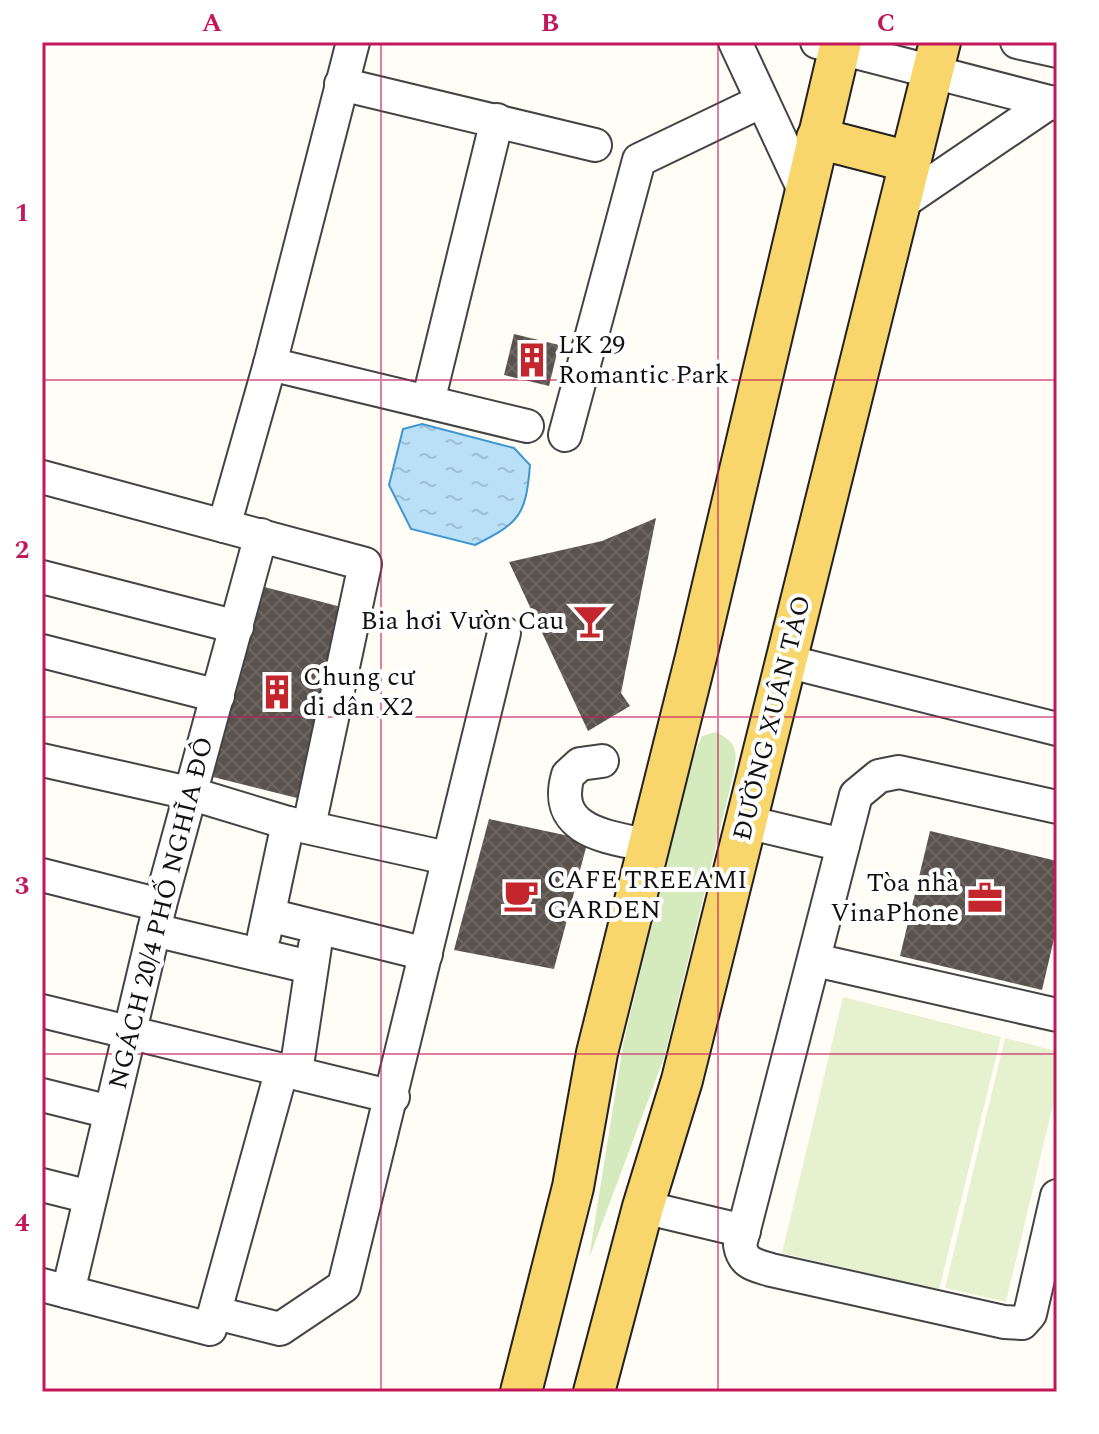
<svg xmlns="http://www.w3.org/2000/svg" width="1099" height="1434" font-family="Spectral,serif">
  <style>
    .grass { fill: #d5ebbd }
    .pitch { fill: #e6f2cf }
    .water { fill: url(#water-ripples); stroke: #3f96cf; stroke-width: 2 }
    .building { fill: url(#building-cross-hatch) }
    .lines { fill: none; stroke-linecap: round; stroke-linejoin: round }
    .minor-casing { stroke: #444; stroke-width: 36 }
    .major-casing { stroke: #222; stroke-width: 44 }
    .minor { stroke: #fff; stroke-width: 32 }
    .major { stroke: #f9d66b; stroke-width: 40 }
    .grid { fill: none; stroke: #c2185b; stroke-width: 2; stroke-opacity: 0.55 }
    .labels { text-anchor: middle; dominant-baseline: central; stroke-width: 8; stroke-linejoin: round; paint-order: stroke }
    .poi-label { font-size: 26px; fill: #111; stroke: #fff; text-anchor: start }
    .street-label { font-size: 26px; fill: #111; stroke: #fff }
    .neatline { fill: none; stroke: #c2185b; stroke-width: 3 }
    .grid-label { font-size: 26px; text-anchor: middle; font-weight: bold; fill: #c2185b }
  </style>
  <defs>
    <pattern id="water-ripples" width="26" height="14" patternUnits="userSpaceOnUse" patternTransform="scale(2)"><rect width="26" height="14" fill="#b9e0f7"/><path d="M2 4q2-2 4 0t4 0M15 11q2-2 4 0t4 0" fill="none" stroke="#9ebfd3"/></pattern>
    <pattern id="building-cross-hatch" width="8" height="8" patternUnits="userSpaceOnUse" patternTransform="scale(2)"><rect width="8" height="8" fill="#5a524d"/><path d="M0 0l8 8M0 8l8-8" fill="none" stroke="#6d6662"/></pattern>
  </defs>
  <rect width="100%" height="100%" fill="#fffdf5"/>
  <path class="grass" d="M716 732C736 742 738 750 734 772L664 1058 589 1258 623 1045 690 764 702 736Z"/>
  <g class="pitch">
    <polygon points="843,997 1001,1037 939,1290 782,1253"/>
    <polygon points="1005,1038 1057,1051 1057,1088 1006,1302 945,1288"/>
  </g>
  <path class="water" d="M422 424 514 448 530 465C526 516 519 523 475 545L411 529 389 485 403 429Z"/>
  <g class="building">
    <polygon points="514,334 559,345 549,386 504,375"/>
    <polygon points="656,518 621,693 630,706 588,731 509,562 602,541"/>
    <polygon points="253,584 349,609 301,799 205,775"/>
    <polygon points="489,819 588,840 554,969 454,950"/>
    <polygon points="930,831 1057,861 1057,926 1042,990 900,956"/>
  </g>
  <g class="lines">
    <g class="minor-casing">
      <g id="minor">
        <polyline points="735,42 804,190"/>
        <polyline points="817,42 1057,104"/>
        <polyline points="1017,42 1057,51"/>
        <polyline points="341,84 595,145"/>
        <polyline points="900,204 1050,102"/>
        <polyline points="270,364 527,426"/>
        <polyline points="428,402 497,120"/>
        <polyline points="565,435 639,160 762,101"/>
        <polyline points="42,477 365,564 309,826"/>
        <polyline points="224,526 270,364 353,42"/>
        <polyline points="42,577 237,627"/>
        <polyline points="42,651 218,696"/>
        <polyline points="786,661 1057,729"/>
        <polyline points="42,760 189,793 288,823 447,858"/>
        <path d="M602 761 580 764 568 775C551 833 610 837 650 846"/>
        <path d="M1057 807 899 772 879 776 856 795 740 1245C743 1264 755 1265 771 1270L1004 1322 1022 1323 1030 1314 1057 1196"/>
        <polyline points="746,822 843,845"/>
        <polyline points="42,875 160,905"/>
        <polyline points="269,915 426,954"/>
        <polyline points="154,930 310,967"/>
        <polyline points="264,936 288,823"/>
        <polyline points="815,960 1057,1015"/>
        <polyline points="42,1011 393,1097"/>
        <polyline points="296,1072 315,946"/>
        <polyline points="42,1095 110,1112"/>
        <polyline points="42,1185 90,1197"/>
        <polyline points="643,1207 744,1231"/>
        <polyline points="42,1285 210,1329 282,1069"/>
        <polyline points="68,1292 160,905 261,535"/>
        <polyline points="216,1313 280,1329 344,1286 504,633"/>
      </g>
    </g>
    <g class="major-casing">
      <g id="major">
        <polyline points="817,138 910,162"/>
        <polyline points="521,1392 573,1187 597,1053 696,657 841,42"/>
        <polyline points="594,1392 643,1207 682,1080 940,42"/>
      </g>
    </g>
    <use href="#minor" class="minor"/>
    <use href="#major" class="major"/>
  </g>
  <path class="grid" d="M381 42V1392M718 42V1392M42 380H1057M42 717H1057M42 1054H1057"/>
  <defs>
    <g id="building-bare" transform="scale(2.76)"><path d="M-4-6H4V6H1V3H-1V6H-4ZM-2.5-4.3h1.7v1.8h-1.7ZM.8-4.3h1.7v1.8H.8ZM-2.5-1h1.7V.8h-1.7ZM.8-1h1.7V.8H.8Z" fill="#c4262e" stroke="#fff" stroke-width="2.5" paint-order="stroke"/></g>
    <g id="bar-bare" transform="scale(2.76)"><path d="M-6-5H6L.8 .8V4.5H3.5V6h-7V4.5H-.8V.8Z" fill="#c4262e" stroke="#fff" stroke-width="2.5" paint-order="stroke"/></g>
    <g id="cafe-bare" transform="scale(2.76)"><path d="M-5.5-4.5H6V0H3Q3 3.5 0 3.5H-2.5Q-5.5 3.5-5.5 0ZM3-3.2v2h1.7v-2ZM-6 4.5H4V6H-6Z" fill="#c4262e" stroke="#fff" stroke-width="2.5" paint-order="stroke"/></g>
    <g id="office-bare" transform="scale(2.76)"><path d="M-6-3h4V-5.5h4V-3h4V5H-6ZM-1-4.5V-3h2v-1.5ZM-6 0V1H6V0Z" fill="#c4262e" stroke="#fff" stroke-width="2.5" paint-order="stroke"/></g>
  </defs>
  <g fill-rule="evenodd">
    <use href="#building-bare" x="532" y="360"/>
    <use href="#bar-bare" x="590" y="621"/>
    <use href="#building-bare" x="277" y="692"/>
    <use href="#cafe-bare" x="521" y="895"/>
    <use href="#office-bare" x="985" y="898"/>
  </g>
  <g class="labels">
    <g class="poi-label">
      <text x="558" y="345">LK 29<tspan x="558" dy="30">Romantic Park</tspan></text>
      <text x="564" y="621" text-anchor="end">Bia hơi Vườn Cau</text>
      <text x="303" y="677">Chung cư<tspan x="303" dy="30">di dân X2</tspan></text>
      <text x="547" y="880">CAFE TREEAMI<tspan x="547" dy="30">GARDEN</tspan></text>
      <text x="959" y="883" text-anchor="end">Tòa nhà<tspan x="959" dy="30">VinaPhone</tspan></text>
    </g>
    <g class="street-label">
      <text transform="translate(772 718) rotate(-76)">ĐƯỜNG XUÂN TẢO</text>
      <text transform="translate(161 913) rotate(-76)">NGÁCH 20/4 PHỐ NGHĨA ĐÔ</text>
    </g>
  </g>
  <rect width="1099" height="1434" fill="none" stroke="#ffffff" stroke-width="88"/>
  <rect x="44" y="44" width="1011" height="1346" class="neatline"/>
  <g class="grid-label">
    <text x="212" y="31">A</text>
    <text x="550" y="31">B</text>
    <text x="886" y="31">C</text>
    <text x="22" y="221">1</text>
    <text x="22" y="558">2</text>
    <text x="22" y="894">3</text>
    <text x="22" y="1231">4</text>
  </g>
</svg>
